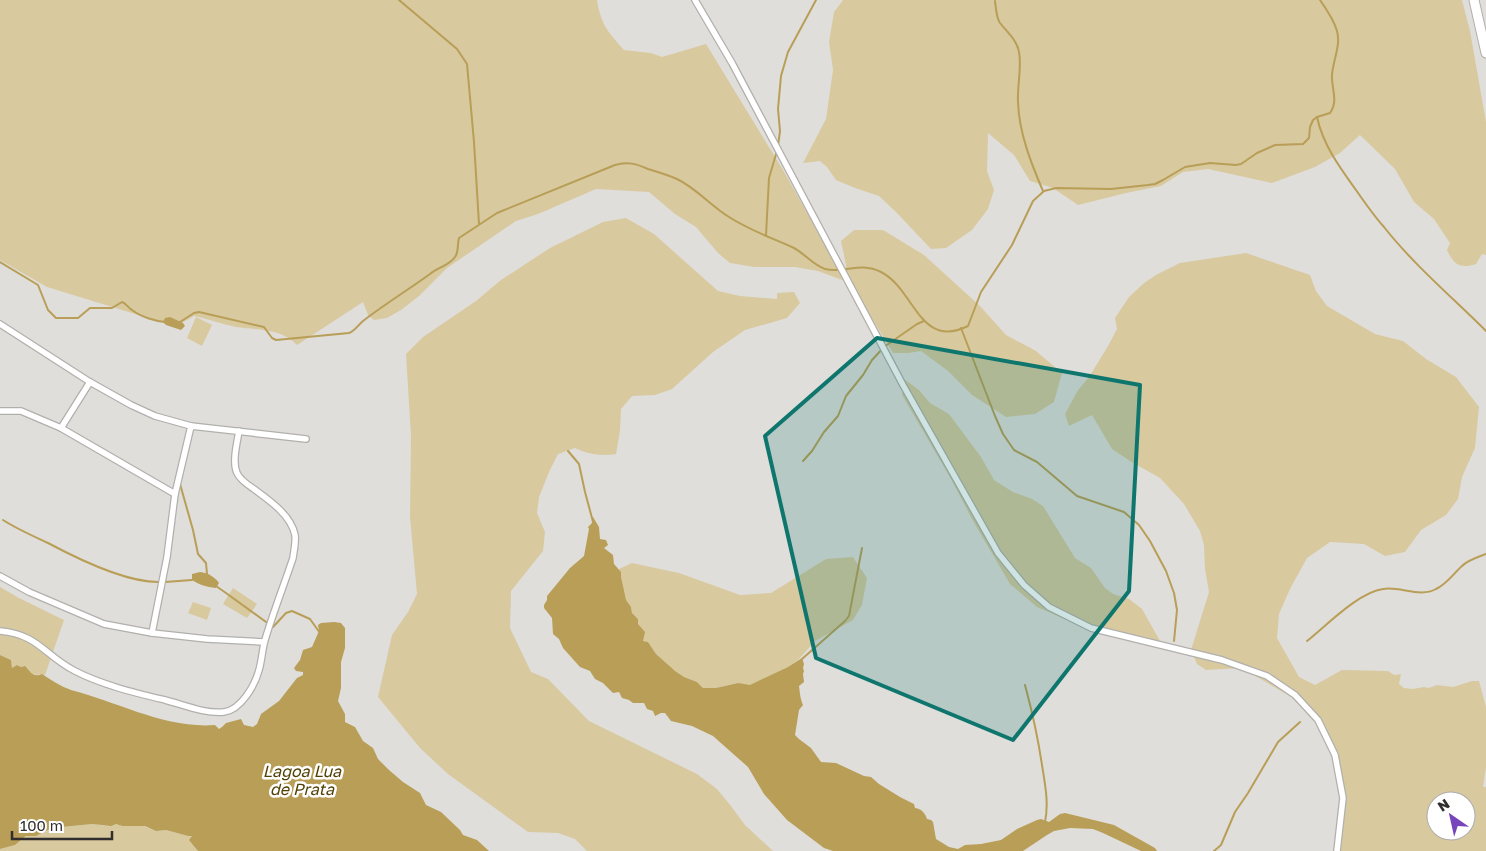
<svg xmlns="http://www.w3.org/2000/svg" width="1486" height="851" font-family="'Golos Text',sans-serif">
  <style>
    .green { fill: #d8c99f; fill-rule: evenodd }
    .water { fill: #b89e56 }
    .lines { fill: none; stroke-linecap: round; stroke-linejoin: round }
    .stream { stroke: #b89e56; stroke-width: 2 }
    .minor-casing { stroke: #b1b0ac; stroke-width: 8 }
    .primary-casing { stroke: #b1b0ac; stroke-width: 11 }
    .minor { stroke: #fff; stroke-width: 5.5 }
    .primary { stroke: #fff; stroke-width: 9 }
    .marked { fill: #0f766e; fill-opacity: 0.2; stroke: #0f766e; stroke-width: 4; stroke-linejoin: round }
    .labels { text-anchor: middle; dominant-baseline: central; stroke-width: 5; stroke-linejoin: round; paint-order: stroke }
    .water-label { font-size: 16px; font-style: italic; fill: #534104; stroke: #fff }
  </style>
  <rect width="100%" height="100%" fill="#e0dedb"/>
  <g class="green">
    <path d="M0 0H597C601 25 608 32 624 50L651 53 662 57 706 44 783 170 845 280 846 265 841 241 854 230H883L924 255 980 306 1006 335 1036 351 1062 373 1054 402 1035 414 1006 417 972 395 948 371 921 351 908 353H893L859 297 845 281 818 271 795 267H754L730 263 718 253 696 227 675 214 649 192 596 189 538 214 516 221 447 268 419 296 401 310 387 318 374 320 368 315 363 302 297 345C282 328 256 330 236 327 222 324 208 319 194 316L180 324 171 325 47 287 0 260Z"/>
    <path d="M843 0H1462L1470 31 1486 122V255L1482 254 1476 264C1460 269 1454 265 1447 250L1450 243 1434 219 1414 202 1395 169 1360 135 1340 153 1315 167 1272 183 1208 169 1183 172 1161 186 1126 193 1078 205 1053 188 1030 181 1014 155 988 133 987 171 994 190 988 209 972 230 946 248 931 249 897 213 879 196 855 188 836 180 827 167 820 161 803 163 826 119 833 70 829 42 834 12Z"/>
    <path d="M626 218 654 234 718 291 740 296 777 299V293L794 292 800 303 787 318 745 330 713 352 672 389 655 395 632 396 621 409 620 431 616 454C600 456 590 455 575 448L558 454 549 472 539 497 537 513 545 532 543 551 511 591 510 628 531 672 548 679 589 721 697 774 717 789 731 806 745 825 773 851H587L575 839 558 833 528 832 448 774 420 748 378 697 392 635 408 612 417 594 410 517 411 436 406 354 423 337 476 301 501 280 550 248 603 222Z"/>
    <path d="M1246 253 1310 275 1316 291 1327 306 1375 334 1403 341 1426 359 1456 377 1479 407 1475 448 1462 477 1458 499 1446 515 1421 530 1405 552 1385 556 1364 544 1330 542 1307 558 1290 589 1279 614 1277 638 1299 677 1315 685 1342 670 1388 671 1394 675 1401 674 1399 684 1404 688 1413 689 1424 687 1429 688 1437 685 1453 687 1472 681H1479L1486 707V767L1483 787H1486V851H1334L1342 788 1339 765 1319 725 1303 704 1242 668 1206 670 1197 664 1191 650 1209 592 1205 569 1204 545 1200 531 1184 504 1160 478 1130 461 1112 449 1092 415 1069 426 1065 414 1078 390 1089 377 1108 346 1117 329 1115 318 1129 297 1144 283 1156 275 1180 263ZM1436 801H1466V831H1436Z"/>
    <polygon points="196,317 212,325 202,346 187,338"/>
    <polygon points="904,379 919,390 930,403 949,414 981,457 994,480 1013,492 1032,499 1043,506 1075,558 1091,568 1105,588 1113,594 1129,599 1142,609 1160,641 1112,635 1074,623 1037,607 1010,584 973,521 951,479 902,395"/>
    <polygon points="853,557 867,578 862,605 853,620 815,641 799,659 790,666 749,686 737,683 717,688 703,688 697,682 684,677 673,670 656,654 648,642 643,641 644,632 638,624 638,619 632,613 631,607 625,600 619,569 632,563 679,573 740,595 771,593 826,559"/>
    <path d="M0 587 19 598 64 620 45 675 41 674 37 675 33 674C28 671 27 665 21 667L18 665 12 668 11 660 0 655Z"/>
    <polygon points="233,588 257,604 247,618 223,604"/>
    <polygon points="193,602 211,608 207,620 188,613"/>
    <path d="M92 824C100 825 108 827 116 824L122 826H144L156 831 166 830 188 836H192L190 840 198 851H0V849L15 845 27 836H36L54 828Z"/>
  </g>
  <g class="water">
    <polygon points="170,317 183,323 185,326 181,330 166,325 163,322 165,318"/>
    <path d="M591 517H593L599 527 600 539 606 540 608 545 604 548 613 555 614 564 621 572V577L626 600 631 607 632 613 638 619V624L645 632 643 641 648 642 656 654 675 671 684 677 697 682 703 688H716L738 683 750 685 788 667 802 658 804 664 803 668 804 671 803 674 804 682 799 686C800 693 800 698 803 705L799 710 795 735 799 739 811 748 821 762 836 763 864 776 871 777 879 784 900 797 914 804 915 808C922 809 925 813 927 819L931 820 933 822 936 839 949 847 958 849 965 845 981 844 1001 840 1017 829 1037 820 1041 819 1049 822 1060 814 1065 813 1114 825 1155 848 1157 851H1141L1103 833 1093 829 1070 828 1054 831 1047 835 1023 851H833L824 848 787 820 764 794 748 767 713 736 692 726 671 721 665 713H661L655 716 653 711 647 709 644 703H633L629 700 622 698 619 692 613 693 603 683 595 679 590 671 580 667 563 648 559 639 553 634 552 618 544 608V605L547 600V596L570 568 584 556 589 529 588 527 592 523Z"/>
    <path d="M200 572C208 573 215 577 219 583L216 588C206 587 200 585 192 580V574Z"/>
    <path d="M334 622 341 623 345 628V648L341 662V688L338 701 345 714V722L355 727 363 741 373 748 378 759 389 770 403 782 420 793 426 805 441 812 460 830 463 835 477 840 489 851H198L189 840 192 836H188L166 830 156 831 145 826H122L116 824 111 826 92 824 52 828 36 836H26L15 845 0 849V655L11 660 12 668 17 665 21 667 25 666C31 672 33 678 42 674 51 680 60 686 71 690 118 702 166 729 215 725L219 729 222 727 226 723 241 719 244 725 253 727 257 724 261 714 279 701 297 678 303 675V672L296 671 294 668 300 660 303 650 312 647 319 631 318 625 321 623Z"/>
  </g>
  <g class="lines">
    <g class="stream">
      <polyline points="399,0 457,49 467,64 474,142 479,224"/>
      <path d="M995 1C996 8 996 17 1000 23 1007 32 1017 40 1019 52 1022 66 1017 87 1018 102 1019 133 1031 163 1043 191"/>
      <path d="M1317 117C1323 145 1340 168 1356 190 1365 203 1374 216 1384 227 1414 265 1452 297 1486 331"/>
      <polyline points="778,146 780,131 778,109 781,76 788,52 816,0"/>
      <polyline points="766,235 769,178 777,151"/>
      <path d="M0 262 38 285 48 310 56 318H78L90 308H112L122 302C127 304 128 308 132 310 141 317 155 321 165 322"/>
      <path d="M180 322 194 313 199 312 264 327 272 338 276 340 349 333C355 331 358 325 363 321 385 304 408 290 430 274 437 268 450 265 455 257 459 252 457 244 459 238L497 213 615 165C627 161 637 164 648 169 658 172 668 175 677 179 696 188 711 206 729 217 749 230 772 238 794 248 805 254 813 265 825 269 845 274 859 261 881 272 915 289 919 350 968 326L981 292 1012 245 1033 201 1044 191 1056 188 1111 189 1148 185 1155 184 1163 180 1185 167 1210 163 1236 165 1241 164 1257 153 1275 145 1303 144 1309 138 1310 127 1313 120 1317 117 1330 113C1339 100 1331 89 1332 75 1333 60 1341 46 1337 31 1334 20 1327 10 1320 0"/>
      <polyline points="961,328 995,416 1003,434 1014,450 1037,462 1077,496 1124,512 1139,525 1150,541 1166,571 1174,593 1177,610 1174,641"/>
      <polyline points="568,451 579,464 585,492 592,518"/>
      <polyline points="803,461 812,451 824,432 838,416 846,396 863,375 872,360 884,347 917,324 924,321"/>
      <polyline points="180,484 193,530 198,554 206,563 207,574"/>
      <path d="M3 520C17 529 33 536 48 543 78 559 126 583 160 582"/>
      <polyline points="165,582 192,580"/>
      <polyline points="216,586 226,593 273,627 286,613 292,611 310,619 320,633"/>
      <path d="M1307 641C1327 625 1359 592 1383 589 1400 586 1420 598 1436 589 1447 584 1454 573 1462 566 1468 560 1478 557 1486 554"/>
      <polyline points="802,659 845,621 849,616 862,548"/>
      <path d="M1025 685C1032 711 1038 738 1042 765 1045 784 1049 803 1045 822"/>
      <polyline points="1214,851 1221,845 1235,812 1248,793 1278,742 1300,722"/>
    </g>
    <g class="minor-casing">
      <g id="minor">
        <polyline points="695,0 732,63 903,385 998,553 1024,585 1049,607 1091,628 1222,660 1267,676 1295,695 1318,720 1335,755 1343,798 1337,851"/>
        <polyline points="0,324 90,382 131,405 155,416 191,426"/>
        <polyline points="0,411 21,411 61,428 175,494"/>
        <polyline points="61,428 90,382"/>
        <polyline points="0,576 29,592 104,624 152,633 207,639 264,642"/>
        <path d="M0 631C38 634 45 656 75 671 102 685 136 693 165 700 184 705 205 714 224 712 241 710 255 685 259 670 262 660 262 650 265 640 273 613 284 585 293 558 294 550 296 542 295 535 291 515 269 500 254 489 248 485 240 480 237 473 232 462 237 443 239 431"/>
        <polyline points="152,633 167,557 175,494 191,426 306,439"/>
      </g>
    </g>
    <g class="primary-casing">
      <polyline id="primary" points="1474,0 1486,53"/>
    </g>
    <use href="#minor" class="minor"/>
    <use href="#primary" class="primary"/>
  </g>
  <path class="marked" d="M877 338 1140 385 1129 591 1013 740 816 658 765 436Z"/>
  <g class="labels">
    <g class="water-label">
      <text x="302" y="771">Lagoa Lua<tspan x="302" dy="18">de Prata</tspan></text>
    </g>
  </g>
  <g transform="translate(1451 816) rotate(326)"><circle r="24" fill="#ffffff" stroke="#acacab"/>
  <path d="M0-4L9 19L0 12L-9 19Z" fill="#7844bb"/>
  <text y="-8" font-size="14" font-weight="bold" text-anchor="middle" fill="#302f2e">N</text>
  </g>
  <path d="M12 831v8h100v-8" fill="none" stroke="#302f2e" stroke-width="2.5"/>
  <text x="20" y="831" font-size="15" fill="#302f2e" stroke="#ffffff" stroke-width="4" paint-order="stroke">100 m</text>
</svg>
